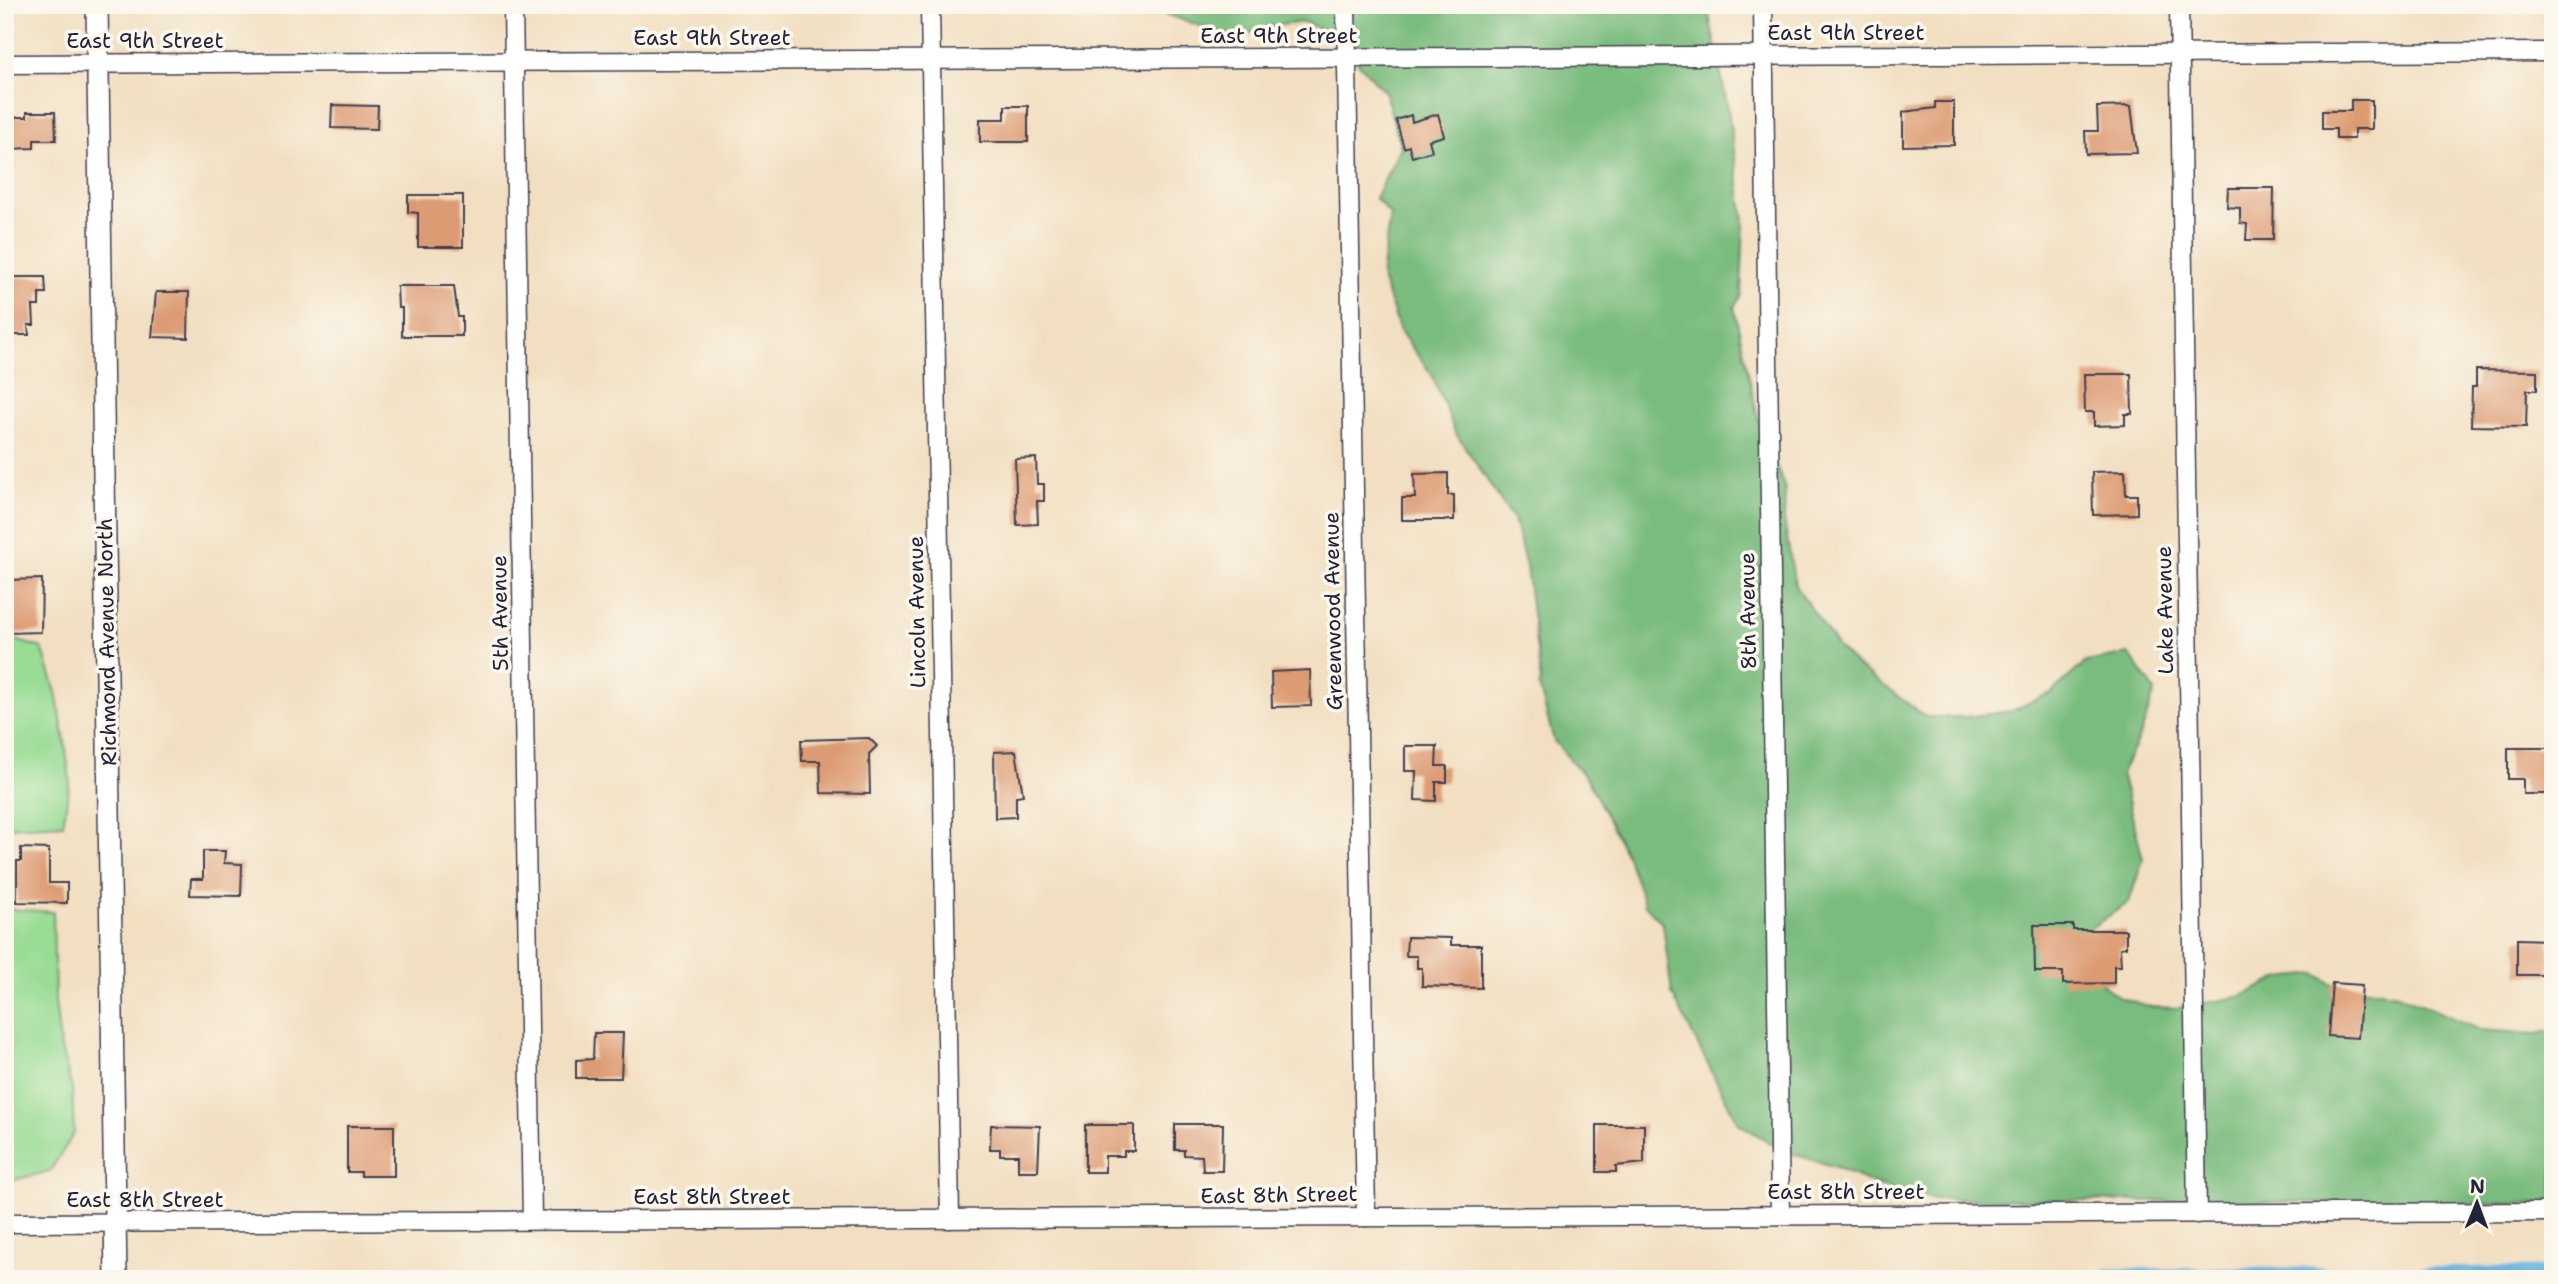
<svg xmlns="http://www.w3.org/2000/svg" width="2558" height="1284" font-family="'Shantell Sans',sans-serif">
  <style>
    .green { fill: #99dc94; stroke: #5e7f68; stroke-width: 2 }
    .forest { fill: #7abc7e; stroke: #4e6f5c; stroke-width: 2 }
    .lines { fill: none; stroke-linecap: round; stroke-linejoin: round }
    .canal { stroke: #63b1dd; stroke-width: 21 }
    .building { fill: #dd9b73 }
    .minor-casing { stroke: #413e4f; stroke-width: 21 }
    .tertiary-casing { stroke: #413e4f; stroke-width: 24 }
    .minor { stroke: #fff; stroke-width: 18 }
    .tertiary { stroke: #fff; stroke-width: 21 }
    .labels { text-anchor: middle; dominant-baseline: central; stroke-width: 7; stroke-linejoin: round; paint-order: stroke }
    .street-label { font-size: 21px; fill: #22223b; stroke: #fbf7ec }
  </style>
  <rect width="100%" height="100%" fill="#fbf7ec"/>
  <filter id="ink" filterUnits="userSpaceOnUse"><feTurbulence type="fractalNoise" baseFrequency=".0143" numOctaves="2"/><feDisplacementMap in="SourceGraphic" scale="14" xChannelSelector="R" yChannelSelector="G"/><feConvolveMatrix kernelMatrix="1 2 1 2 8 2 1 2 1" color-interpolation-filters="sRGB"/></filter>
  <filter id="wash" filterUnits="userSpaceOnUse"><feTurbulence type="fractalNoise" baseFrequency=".00686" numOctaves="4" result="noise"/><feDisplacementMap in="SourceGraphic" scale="28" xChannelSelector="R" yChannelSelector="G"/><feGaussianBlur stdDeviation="1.57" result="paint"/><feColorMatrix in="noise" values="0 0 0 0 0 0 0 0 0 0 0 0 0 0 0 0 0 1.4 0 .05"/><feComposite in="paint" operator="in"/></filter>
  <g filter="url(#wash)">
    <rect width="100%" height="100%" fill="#f2dfc1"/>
    <g class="green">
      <polygon points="5,637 42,648 56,692 64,736 70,780 63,824 5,827"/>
      <polygon points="5,909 53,912 55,1001 60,1045 72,1089 74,1133 50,1171 6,1182"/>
    </g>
    <polygon class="forest" points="1149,5 1707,5 1728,109 1744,219 1741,295 1734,307 1759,422 1785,489 1784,520 1795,585 1838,647 1857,666 1926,717 1966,717 2012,711 2052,692 2086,662 2129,654 2155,691 2141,733 2121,773 2143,859 2129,902 2082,934 2098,981 2120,998 2153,1007 2177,1008 2239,997 2280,978 2317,974 2330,983 2398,994 2480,1030 2537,1034 2553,1030 2553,1204 1934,1199 1878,1186 1836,1167 1784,1151 1738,1123 1672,994 1663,924 1645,905 1626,854 1588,780 1554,741 1539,686 1541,682 1526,567 1515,522 1455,432 1432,375 1400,331 1381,276 1390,214 1375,198 1401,147 1385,92 1354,58 1343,39 1304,22 1273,26 1235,38 1150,9"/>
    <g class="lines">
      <polyline class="canal" points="2111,1279 2553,1277"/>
    </g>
    <g id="blocks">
      <g class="building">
        <polygon points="2351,100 2372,100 2372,129 2354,129 2354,139 2336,139 2336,129 2322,129 2322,111 2351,111"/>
        <polygon points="1935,102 1954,102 1954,145 1903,146 1903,112 1935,108"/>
        <polygon points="332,105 378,106 377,129 331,128"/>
        <polygon points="1005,106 1028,106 1028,142 980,142 980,119 1005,119"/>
        <polygon points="2131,106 2137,153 2086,154 2085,131 2098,131 2097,107"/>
        <polygon points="27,112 55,112 56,140 34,140 34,148 7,149 5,117 27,117"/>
        <polygon points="1438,114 1444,136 1429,140 1432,151 1412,157 1409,146 1404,148 1396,120 1411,115 1412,122"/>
        <polygon points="2228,188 2274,188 2273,240 2246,240 2247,224 2240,223 2240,208 2227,207"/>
        <polygon points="408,195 463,195 463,247 418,247 418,213 408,212"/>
        <polygon points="5,277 45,277 46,293 39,293 39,306 33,306 34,325 28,325 29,335 5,335"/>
        <polygon points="397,286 454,286 458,317 462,317 462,336 402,336 402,308 398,308"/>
        <polygon points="156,292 189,292 188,338 152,337"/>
        <polygon points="2476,370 2537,371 2537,390 2527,390 2526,427 2471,426 2472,387 2476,387"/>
        <polygon points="2084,374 2131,374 2132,414 2125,414 2125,425 2094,426 2094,412 2085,412"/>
        <polygon points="1036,458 1037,484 1044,484 1044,501 1037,501 1038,524 1017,525 1015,459"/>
        <polygon points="2125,471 2126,495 2137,495 2137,514 2093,515 2092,472"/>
        <polygon points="1448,473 1448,495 1454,495 1454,520 1402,520 1402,498 1415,498 1414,474"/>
        <polygon points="42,579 41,632 6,633 5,580"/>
        <polygon points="1310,670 1311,706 1272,707 1271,672"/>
        <polygon points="869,738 877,746 869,754 870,794 821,793 820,761 802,761 801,740"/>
        <polygon points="1405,746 1437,746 1436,766 1447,766 1447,782 1436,782 1436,801 1415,800 1416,771 1405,771"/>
        <polygon points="2508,748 2553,748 2547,794 2523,794 2523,779 2508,779"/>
        <polygon points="1016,751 1023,795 1016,796 1016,817 995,818 994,752"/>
        <polygon points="21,848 49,849 49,883 67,883 67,903 17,902 17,861 21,861"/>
        <polygon points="203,851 225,851 224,863 242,864 241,896 190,895 191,879 203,879"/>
        <polygon points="2034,925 2073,925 2073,930 2126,930 2126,947 2120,948 2121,966 2114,966 2114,983 2063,984 2063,972 2035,972"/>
        <polygon points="1407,937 1451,938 1451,945 1481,945 1481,988 1422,986 1422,968 1417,968 1417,956 1406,956"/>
        <polygon points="2517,939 2549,940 2551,975 2517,975"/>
        <polygon points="2332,983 2362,985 2358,1038 2328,1036"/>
        <polygon points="594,1033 623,1033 621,1078 576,1078 576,1060 593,1059"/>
        <polygon points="1175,1124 1223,1124 1222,1171 1203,1171 1202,1156 1184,1155 1184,1150 1175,1150"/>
        <polygon points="991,1125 1040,1126 1038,1171 1018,1171 1018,1155 1000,1155 1000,1149 990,1149"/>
        <polygon points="1085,1125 1134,1125 1134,1151 1124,1151 1124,1156 1105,1156 1105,1172 1085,1172"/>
        <polygon points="1597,1125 1644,1125 1644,1163 1616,1166 1616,1172 1597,1172"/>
        <polygon points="347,1126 394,1126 394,1176 361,1176 361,1172 347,1172"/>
      </g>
    </g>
  </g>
  <g filter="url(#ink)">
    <use href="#blocks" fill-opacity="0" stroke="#413e4f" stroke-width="2"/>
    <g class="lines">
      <g class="minor-casing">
        <g id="minor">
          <polyline points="513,5 532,1220"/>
          <polyline points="930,5 950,1219"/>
          <polyline points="1346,5 1366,1217"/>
          <polyline points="1763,5 1780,1215"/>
          <polyline points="2179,5 2197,1214"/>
          <polyline points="5,64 2553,52"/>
          <polyline points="5,1223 2553,1212"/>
        </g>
      </g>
      <g class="tertiary-casing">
        <polyline id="tertiary" points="97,5 116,1279"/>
      </g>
      <use href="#minor" class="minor"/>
      <use href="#tertiary" class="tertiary"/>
    </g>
  </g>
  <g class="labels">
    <g class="street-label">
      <text x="1846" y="33">East 9th Street</text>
      <text x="1279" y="36">East 9th Street</text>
      <text x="712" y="38">East 9th Street</text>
      <text x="145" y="41">East 9th Street</text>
      <text transform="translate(2165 610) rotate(-91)">Lake Avenue</text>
      <text transform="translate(1333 611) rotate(-91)">Greenwood Avenue</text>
      <text transform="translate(1748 611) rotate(-91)">8th Avenue</text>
      <text transform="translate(917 612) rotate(-91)">Lincoln Avenue</text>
      <text transform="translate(500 613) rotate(-91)">5th Avenue</text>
      <text transform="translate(107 642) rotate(-91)">Richmond Avenue North</text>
      <text x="1846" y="1192">East 8th Street</text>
      <text transform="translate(1279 1195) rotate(-1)">East 8th Street</text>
      <text x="712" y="1197">East 8th Street</text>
      <text x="145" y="1200">East 8th Street</text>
    </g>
  </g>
  <rect width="2558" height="1284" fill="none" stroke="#fbf7ec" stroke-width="28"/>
  <g transform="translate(2477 1203) rotate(1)" stroke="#fbf7ec" stroke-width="5" paint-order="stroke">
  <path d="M0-5L12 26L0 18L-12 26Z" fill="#22223b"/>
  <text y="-10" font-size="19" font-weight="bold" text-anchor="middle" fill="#22223b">N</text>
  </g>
</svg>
